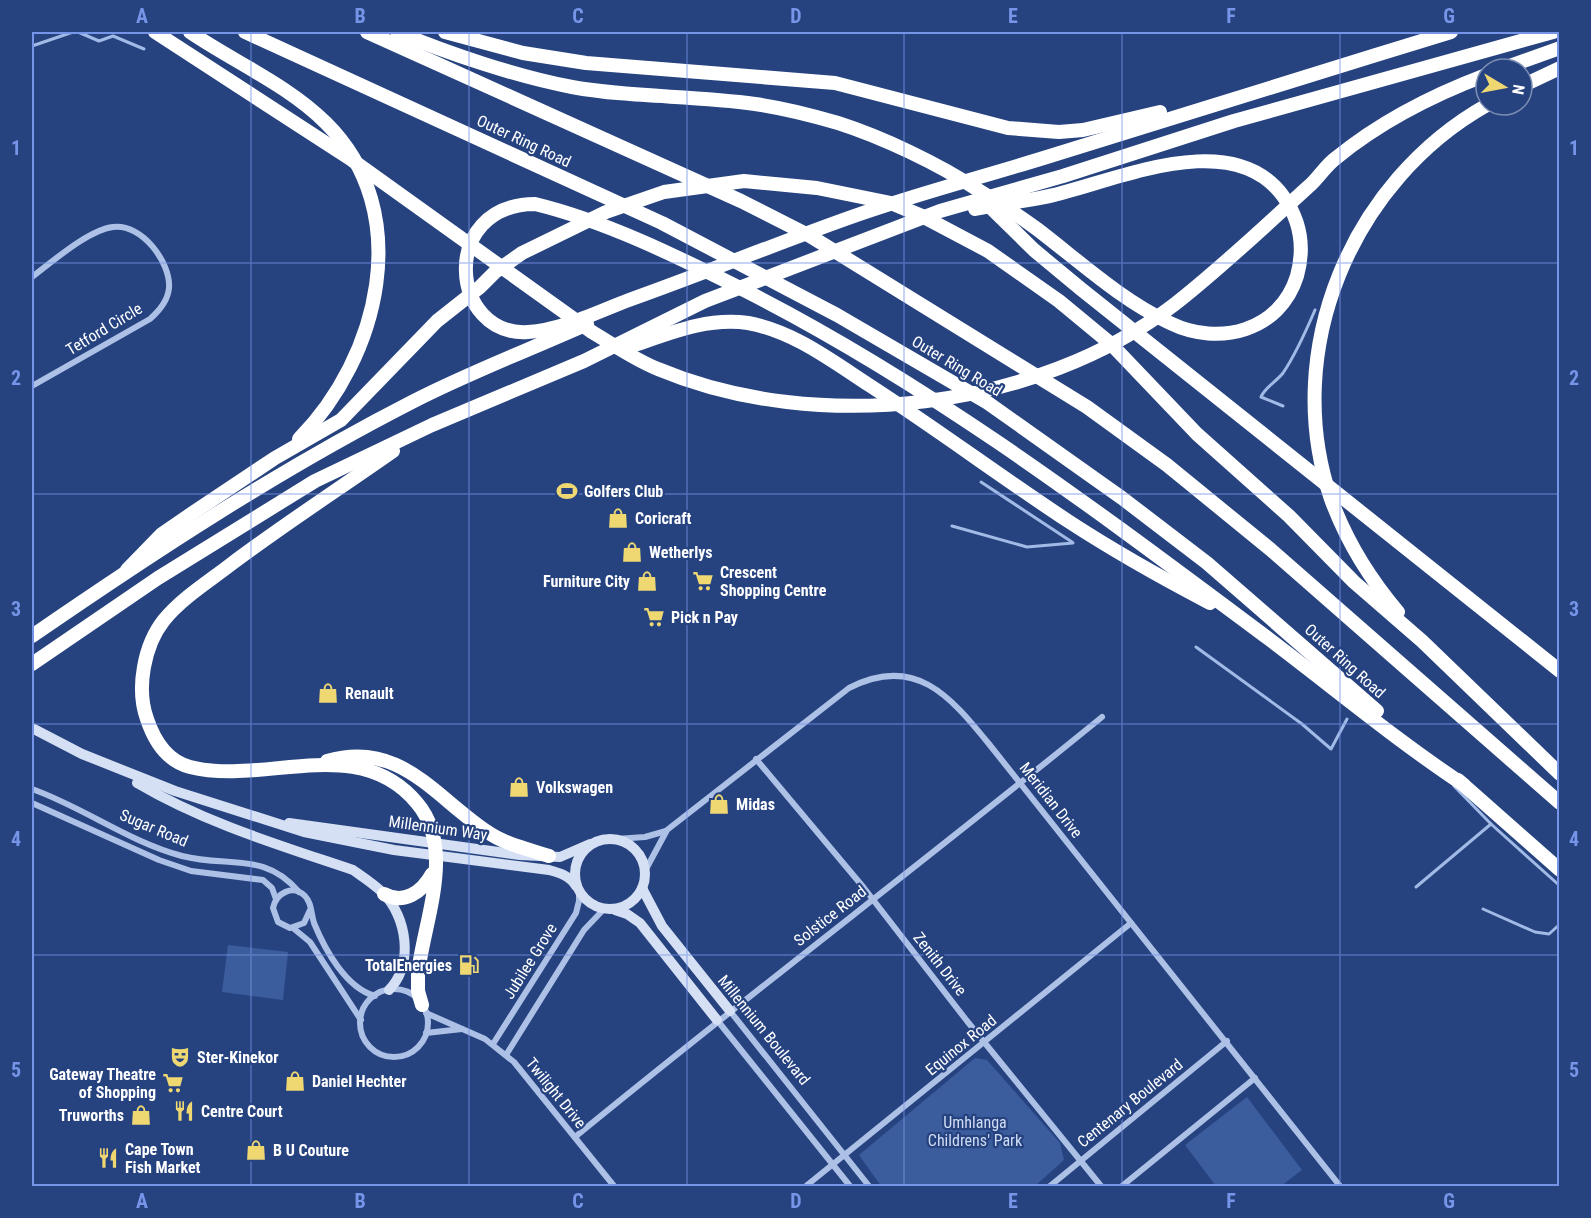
<svg xmlns="http://www.w3.org/2000/svg" width="1591" height="1218" font-family="'Roboto Condensed',sans-serif">
  <style>
    .green { fill: #3b5c9d }
    .lines { fill: none; stroke-linecap: round; stroke-linejoin: round }
    .stream { stroke: #a1bae6; stroke-width: 3 }
    .street { stroke: #adc0e6; stroke-width: 6 }
    .secondary { stroke: #d6e0f5; stroke-width: 10 }
    .highway { stroke: #fff; stroke-width: 14 }
    .grid { fill: none; stroke: #7795e8; stroke-width: 1.5; stroke-opacity: 0.55 }
    .labels { text-anchor: middle; dominant-baseline: central; stroke-width: 4.5; stroke-linejoin: round; paint-order: stroke }
    .street-label { font-size: 16px; fill: #fff; stroke: #264380 }
    .poi-label { font-size: 16px; font-weight: bold; fill: #fff; stroke: #264380; text-anchor: start }
    .park-label { font-size: 16px; fill: #d0ddf5; stroke: #264380 }
    .neatline { fill: none; stroke: #7795e8; stroke-width: 2 }
    .grid-label { font-size: 20px; text-anchor: middle; font-weight: bold; fill: #7795e8 }
  </style>
  <rect width="100%" height="100%" fill="#264380"/>
  <g class="green">
    <polygon points="228,945 288,952 283,1000 222,992"/>
    <polygon points="975,1058 987,1060 1060,1143 1064,1160 1035,1186 881,1186 859,1155"/>
    <polygon points="1247,1097 1302,1170 1281,1186 1216,1186 1185,1145"/>
  </g>
  <g class="lines">
    <g class="stream">
      <polyline points="78,32 99,41 113,36 144,49"/>
      <polyline points="32,46 73,32"/>
      <path d="M1283 406 1261 397C1264 388 1277 381 1283 373 1296 354 1306 331 1315 310"/>
      <polyline points="981,482 1072,542"/>
      <polyline points="952,526 1027,547 1073,543"/>
      <polyline points="1196,647 1302,724 1331,749 1347,719"/>
      <polyline points="1454,786 1491,824 1560,886"/>
      <polyline points="1416,887 1491,824"/>
      <polyline points="1483,909 1535,932 1549,934 1560,924"/>
    </g>
    <g class="street">
      <path d="M32 277C52 262 88 230 113 227 142 223 171 263 169 288 168 301 159 311 150 319L32 386"/>
      <polyline points="756,759 864,888 967,1021 1101,1186"/>
      <path d="M32 789C83 807 129 842 182 856 228 868 265 851 299 892"/>
      <polyline points="32,803 159,860 191,871 263,880 272,888 276,899"/>
      <polyline points="616,839 645,837 666,831"/>
      <path d="M645 871 667 830 849 688C915 654 950 696 989 744L1340 1186"/>
      <path d="M310 910 304 923 290 928 278 922 273 908C276 893 293 884 305 896 312 903 311 914 314 923 325 950 346 988 375 996"/>
      <polyline points="293,928 310,942 361,1020"/>
      <circle cx="394" cy="1023" r="34"/>
      <polyline points="730,1011 869,1186"/>
      <polyline points="426,1013 485,1039 514,1062 614,1186"/>
      <polyline points="717,1020 850,1186"/>
      <polyline points="426,1033 462,1029"/>
      <polyline points="493,1044 576,913 579,901 579,889"/>
      <polyline points="506,1055 584,930 604,909"/>
      <path d="M575 1137C749 994 928 859 1102 717"/>
      <polyline points="806,1186 1131,923"/>
      <polyline points="1050,1186 1227,1041"/>
      <polyline points="1122,1186 1255,1078"/>
    </g>
    <g class="secondary">
      <path d="M32 728 82 754 175 791 304 832 394 850 549 870C560 873 570 876 576 886"/>
      <path d="M137 783C205 823 279 845 353 870 363 877 374 884 383 893 407 917 414 964 389 990"/>
      <polyline points="289,823 520,855 560,857 590,844"/>
      <circle cx="610" cy="874" r="35"/>
      <polyline points="642,888 662,926 730,1011"/>
      <polyline points="615,910 627,914 640,923 717,1020"/>
    </g>
    <g class="highway">
      <path d="M155 32 352 160 592 332C614 345 635 360 658 369 818 436 1037 410 1175 304 1221 268 1264 227 1308 187 1318 179 1325 166 1336 158 1380 122 1433 95 1486 75"/>
      <path d="M190 32C234 62 288 85 326 123 416 212 379 358 299 439"/>
      <polyline points="245,32 662,223 837,315 988,403 1122,498 1207,563 1377,711"/>
      <polyline points="367,32 741,201 810,236 1087,407 1167,465 1270,549 1560,803"/>
      <path d="M397 32C447 53 518 77 572 87 632 98 694 95 755 104 783 108 811 115 838 123 882 137 939 164 978 190 998 202 1018 215 1037 229 1079 261 1121 300 1170 323 1219 347 1280 331 1297 276 1305 247 1301 221 1283 196 1235 130 1129 175 1065 192 1036 201 1005 202 975 209"/>
      <polyline points="445,32 523,53 586,63 835,83 1008,128 1059,132 1083,130 1160,112"/>
      <path d="M1451 32C1317 73 1183 115 1050 156 986 176 920 193 857 215 780 242 705 273 629 300 597 312 562 330 528 332 450 337 438 205 535 204 605 221 676 256 740 288 929 383 1100 513 1269 639 1334 688 1396 740 1464 785"/>
      <polyline points="1501,69 1560,48"/>
      <polyline points="1522,86 1560,68"/>
      <polyline points="983,200 1034,250 1081,289 1560,671"/>
      <path d="M629 347C668 334 706 317 748 323 793 331 832 361 869 385 937 429 1001 477 1068 521 1114 551 1162 578 1210 603"/>
      <path d="M393 451C339 489 283 525 230 565 208 582 182 598 164 620 144 645 136 689 147 719 154 740 167 761 190 767 265 786 358 732 417 803 456 849 424 921 418 973V991L422 1005"/>
      <polyline points="127,570 162,534 194,512 275,458 341,420 437,321 480,287 495,272 522,253 606,212 664,192 744,181 817,188 891,203 922,216 988,251 1059,301 1111,344 1197,434 1289,516 1354,582 1422,641 1560,774"/>
      <path d="M1398 612C1370 579 1346 540 1331 499 1280 350 1352 181 1487 105"/>
      <path d="M32 636C154 552 279 470 412 402 468 373 529 350 587 324"/>
      <polyline points="32,664 158,578 315,481 432,425 584,361 705,301 940,211 1063,176 1234,121 1553,32"/>
      <path d="M327 761C399 740 433 795 486 831 504 844 528 849 549 856"/>
      <polyline points="1458,780 1560,870"/>
      <path d="M384 894C404 905 422 892 432 874"/>
    </g>
  </g>
  <path class="grid" d="M251 32V1186M469 32V1186M687 32V1186M904 32V1186M1122 32V1186M1340 32V1186M32 263H1560M32 494H1560M32 724H1560M32 955H1560"/>
  <defs>
    <g id="stadium-bare" transform="scale(1.62)"><path d="M0-5a6.5 5 0 1 0 0 10a6.5 5 0 1 0 0-10ZM-3.5-1.8h7v3.6h-7Z" fill="#efd872" stroke="#264380" stroke-width="2.5" paint-order="stroke"/></g>
    <g id="shop-bare" transform="scale(1.62)"><path d="M-5-2.5h2.3a2.7 3.5 0 0 1 5.4 0H5L5.5 6h-11ZM-1.5-2.5h3a1.5 2.3 0 0 0-3 0Z" fill="#efd872" stroke="#264380" stroke-width="2.5" paint-order="stroke"/></g>
    <g id="supermarket-bare" transform="scale(1.62)"><path d="M-6-5.5h2.5l.6 2H6L4.5 2H-2.5L-4.4-4H-6ZM-1.5 3.2a1.3 1.3 0 1 0 .1 0ZM3 3.2a1.3 1.3 0 1 0 .1 0Z" fill="#efd872" stroke="#264380" stroke-width="2.5" paint-order="stroke"/></g>
    <g id="fuel-bare" transform="scale(1.62)"><path d="M-5.5-6h7V0h2V4h1.3V-2.5L3-4.5l.8-.8L6-3V5H2.5V1h-1V6h-7ZM-4.2-4.7v3.2H.2V-4.7Z" fill="#efd872" stroke="#264380" stroke-width="2.5" paint-order="stroke"/></g>
    <g id="theatre-bare" transform="scale(1.62)"><path d="M-5-5.5Q0-4 5-5.5V0Q5 5 0 6Q-5 5-5 0ZM-3.3-2.5H-1v1.5H-3.3ZM1-2.5H3.3v1.5H1ZM-2.8 1Q0 5.5 2.8 1Z" fill="#efd872" stroke="#264380" stroke-width="2.5" paint-order="stroke"/></g>
    <g id="restaurant-bare" transform="scale(1.62)"><path d="M-5-6h1v4h1v-4h1v4h1v-4h1v5L-1.5 .5V6h-2V.5L-5-1ZM5-6V6H3V1.5H1.5Q1.5-4 5-6Z" fill="#efd872" stroke="#264380" stroke-width="2.5" paint-order="stroke"/></g>
  </defs>
  <g fill-rule="evenodd">
    <use href="#stadium-bare" x="567" y="491"/>
    <use href="#shop-bare" x="618" y="518"/>
    <use href="#shop-bare" x="632" y="552"/>
    <use href="#shop-bare" x="647" y="581"/>
    <use href="#supermarket-bare" x="703" y="581"/>
    <use href="#supermarket-bare" x="654" y="617"/>
    <use href="#shop-bare" x="328" y="693"/>
    <use href="#shop-bare" x="519" y="787"/>
    <use href="#shop-bare" x="719" y="804"/>
    <use href="#fuel-bare" x="469" y="965"/>
    <use href="#theatre-bare" x="180" y="1057"/>
    <use href="#shop-bare" x="295" y="1081"/>
    <use href="#supermarket-bare" x="173" y="1083"/>
    <use href="#restaurant-bare" x="184" y="1111"/>
    <use href="#shop-bare" x="141" y="1115"/>
    <use href="#shop-bare" x="256" y="1150"/>
    <use href="#restaurant-bare" x="108" y="1158"/>
  </g>
  <g class="labels">
    <g class="street-label">
      <text transform="translate(524 141) rotate(25)">Outer Ring Road</text>
      <text transform="translate(104 329) rotate(-31)">Tetford Circle</text>
      <text transform="translate(957 366) rotate(31)">Outer Ring Road</text>
      <text transform="translate(1345 661) rotate(42)">Outer Ring Road</text>
      <text transform="translate(1051 800) rotate(52)">Meridian Drive</text>
      <text transform="translate(154 828) rotate(23)">Sugar Road</text>
      <text transform="translate(438 828) rotate(8)">Millennium Way</text>
      <text transform="translate(830 916) rotate(-38)">Solstice Road</text>
      <text transform="translate(530 961) rotate(-58)">Jubilee Grove</text>
      <text transform="translate(940 964) rotate(52)">Zenith Drive</text>
      <text transform="translate(764 1030) rotate(51)">Millennium Boulevard</text>
      <text transform="translate(961 1045) rotate(-39)">Equinox Road</text>
      <text transform="translate(556 1093) rotate(51)">Twilight Drive</text>
      <text transform="translate(1130 1103) rotate(-39)">Centenary Boulevard</text>
    </g>
    <g class="poi-label">
      <text x="584" y="491">Golfers Club</text>
      <text x="635" y="518">Coricraft</text>
      <text x="649" y="552">Wetherlys</text>
      <text x="720" y="572">Crescent<tspan x="720" dy="18">Shopping Centre</tspan></text>
      <text x="630" y="581" text-anchor="end">Furniture City</text>
      <text x="671" y="617">Pick n Pay</text>
      <text x="345" y="693">Renault</text>
      <text x="536" y="787">Volkswagen</text>
      <text x="736" y="804">Midas</text>
      <text x="452" y="965" text-anchor="end">TotalEnergies</text>
      <text x="197" y="1057">Ster-Kinekor</text>
      <text x="156" y="1074" text-anchor="end">Gateway Theatre<tspan x="156" dy="18">of Shopping</tspan></text>
      <text x="312" y="1081">Daniel Hechter</text>
      <text x="201" y="1111">Centre Court</text>
      <text x="124" y="1115" text-anchor="end">Truworths</text>
      <text x="125" y="1149">Cape Town<tspan x="125" dy="18">Fish Market</tspan></text>
      <text x="273" y="1150">B U Couture</text>
    </g>
    <g class="park-label">
      <text x="975" y="1122">Umhlanga<tspan x="975" dy="18">Childrens' Park</tspan></text>
    </g>
  </g>
  <rect width="1591" height="1218" fill="none" stroke="#264380" stroke-width="66"/>
  <g transform="translate(1504 87) rotate(100)"><circle r="28" fill="#264380" stroke="#7d8eb3" stroke-width="1.5"/>
  <path d="M0-4.5L10 22L0 15L-10 22Z" fill="#efd872"/>
  <text y="-9" font-size="16" font-weight="bold" text-anchor="middle" fill="#ffffff">N</text>
  </g>
  <rect x="33" y="33" width="1525" height="1152" class="neatline"/>
  <g class="grid-label">
    <text x="142" y="23">A</text>
    <text x="360" y="23">B</text>
    <text x="578" y="23">C</text>
    <text x="796" y="23">D</text>
    <text x="1013" y="23">E</text>
    <text x="1231" y="23">F</text>
    <text x="1449" y="23">G</text>
    <text x="16" y="155">1</text>
    <text x="1574" y="155">1</text>
    <text x="16" y="385">2</text>
    <text x="1574" y="385">2</text>
    <text x="16" y="616">3</text>
    <text x="1574" y="616">3</text>
    <text x="16" y="846">4</text>
    <text x="1574" y="846">4</text>
    <text x="16" y="1077">5</text>
    <text x="1574" y="1077">5</text>
    <text x="142" y="1208">A</text>
    <text x="360" y="1208">B</text>
    <text x="578" y="1208">C</text>
    <text x="796" y="1208">D</text>
    <text x="1013" y="1208">E</text>
    <text x="1231" y="1208">F</text>
    <text x="1449" y="1208">G</text>
  </g>
</svg>
